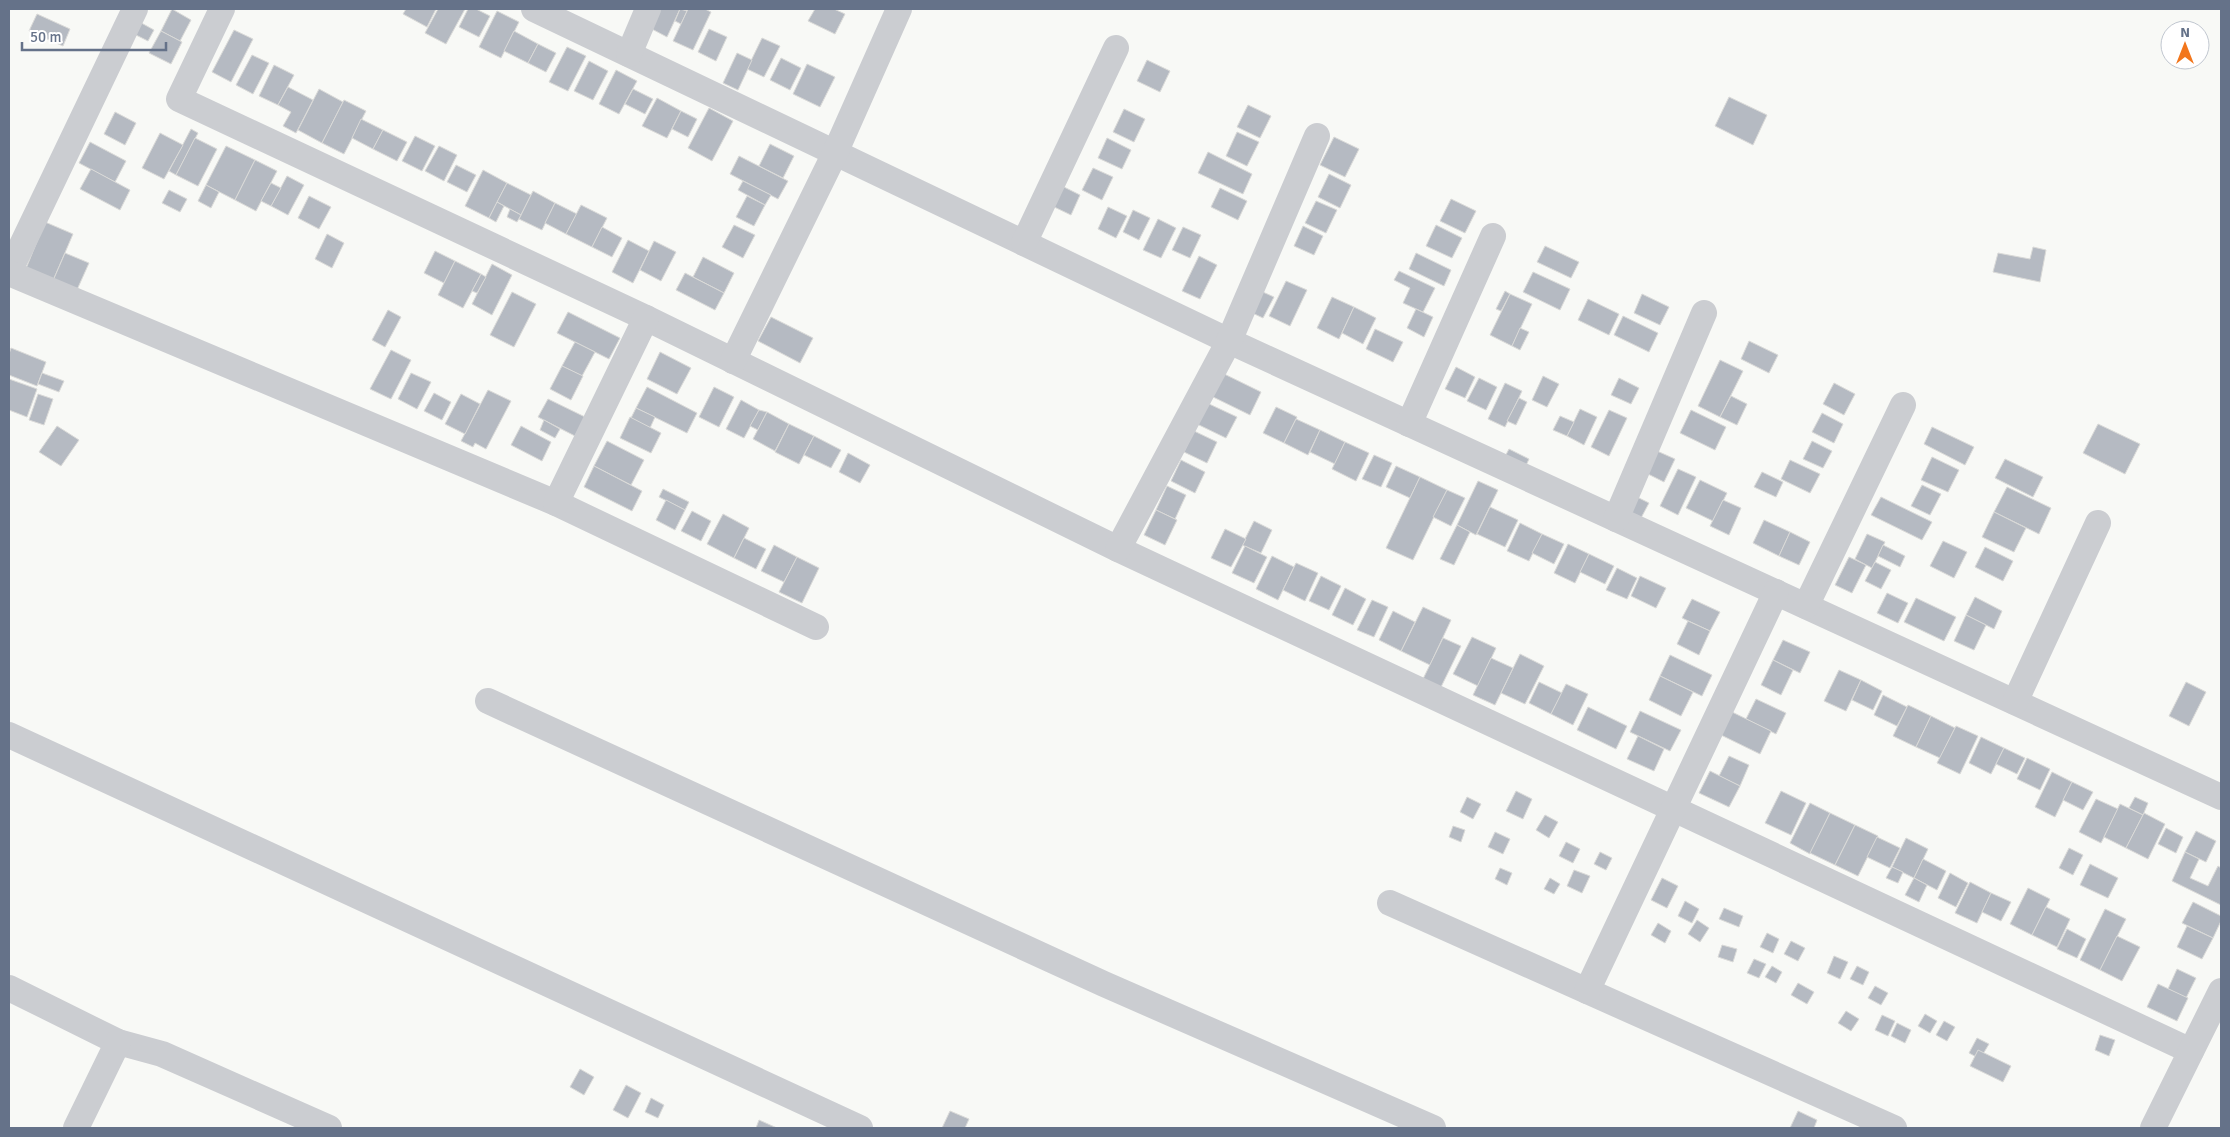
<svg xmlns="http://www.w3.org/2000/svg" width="2230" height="1137" font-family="Signika,sans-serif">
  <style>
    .building { fill: #b5bac2; stroke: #dadad8 }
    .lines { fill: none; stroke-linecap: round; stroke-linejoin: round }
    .minor { stroke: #cbcdd1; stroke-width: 26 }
  </style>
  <rect width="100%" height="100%" fill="#f8f9f6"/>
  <g class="building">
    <polygon points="172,9 191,20 180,41 161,31"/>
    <polygon points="406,9 436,9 427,27 403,14"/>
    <polygon points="438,9 465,9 446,44 425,33"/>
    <polygon points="468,9 476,9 490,16 479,37 459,27"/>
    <polygon points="660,9 680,9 667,37 650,28"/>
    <polygon points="680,9 687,11 681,24 675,21"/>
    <polygon points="688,9 705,9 711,12 693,50 673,41"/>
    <polygon points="815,9 834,9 845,14 835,34 808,21"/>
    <polygon points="497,11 519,22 501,58 479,47"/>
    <polygon points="37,14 70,29 63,46 29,31"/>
    <polygon points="136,20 154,30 148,41 130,32"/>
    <polygon points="709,29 727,37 716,61 698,52"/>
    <polygon points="234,30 253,39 231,82 212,72"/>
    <polygon points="161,31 182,42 171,64 149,53"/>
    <polygon points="514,31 538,44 528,63 504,51"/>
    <polygon points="762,38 780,46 764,77 747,69"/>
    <polygon points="538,44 556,53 546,72 528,63"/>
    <polygon points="567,47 586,56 568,91 549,82"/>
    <polygon points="737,53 752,60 738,90 723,83"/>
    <polygon points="252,55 269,63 253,94 236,85"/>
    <polygon points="781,58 801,68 790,90 770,80"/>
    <polygon points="1147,60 1170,71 1160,92 1137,81"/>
    <polygon points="589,61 608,71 593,100 574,91"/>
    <polygon points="807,64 835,77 820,107 793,94"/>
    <polygon points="274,65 294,75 278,105 259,96"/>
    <polygon points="616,70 637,81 619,114 599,104"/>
    <polygon points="288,87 313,100 296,133 283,126 291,112 278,105"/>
    <polygon points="319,89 343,102 322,143 298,130"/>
    <polygon points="633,89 653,99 645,114 625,104"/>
    <polygon points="1729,97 1767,115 1753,145 1715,126"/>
    <polygon points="657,98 681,111 667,138 642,126"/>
    <polygon points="344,100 366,111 344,154 322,143"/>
    <polygon points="1248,105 1271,116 1260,138 1237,127"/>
    <polygon points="709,108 733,121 712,161 688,148"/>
    <polygon points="1124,109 1145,119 1134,142 1113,132"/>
    <polygon points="681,111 697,119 688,137 672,129"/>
    <polygon points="115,112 136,123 125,145 104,134"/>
    <polygon points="361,119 383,130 373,149 352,138"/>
    <polygon points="191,129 198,133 176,175 169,171"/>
    <polygon points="383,130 407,142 397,161 373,149"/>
    <polygon points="1237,132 1259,142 1247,166 1226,156"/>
    <polygon points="160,133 183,145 164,179 142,168"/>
    <polygon points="415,136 435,146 422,171 402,161"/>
    <polygon points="1334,137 1359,149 1345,177 1320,165"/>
    <polygon points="195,138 217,149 198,186 176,175"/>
    <polygon points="1107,138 1131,150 1122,169 1098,158"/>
    <polygon points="90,142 126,161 115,182 79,163"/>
    <polygon points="770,144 794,156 783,178 759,166"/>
    <polygon points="226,146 255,160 235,200 206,185"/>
    <polygon points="439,146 457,155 444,181 425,171"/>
    <polygon points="1208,152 1252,174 1243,194 1198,173"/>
    <polygon points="739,156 788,181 778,199 730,174"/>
    <polygon points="255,160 277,171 256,211 235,200"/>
    <polygon points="456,165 476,175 467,192 447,182"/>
    <polygon points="1093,168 1113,177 1102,200 1082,190"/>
    <polygon points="91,169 130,190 120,210 80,189"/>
    <polygon points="483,170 507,183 489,218 465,206"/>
    <polygon points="1329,174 1351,185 1340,208 1318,197"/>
    <polygon points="287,176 304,185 288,215 271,206"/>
    <polygon points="743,181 771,195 765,205 738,190"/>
    <polygon points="271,183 281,188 271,206 261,201"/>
    <polygon points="507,183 531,195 521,215 497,202"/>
    <polygon points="1058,184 1080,195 1071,215 1048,204"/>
    <polygon points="206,185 219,192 211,208 198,201"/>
    <polygon points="1220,188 1247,201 1238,220 1211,207"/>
    <polygon points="169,190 187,199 180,212 162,203"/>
    <polygon points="533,191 555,203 542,230 519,219"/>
    <polygon points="309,196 331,207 319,229 298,218"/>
    <polygon points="747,196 765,205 754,226 736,217"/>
    <polygon points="1451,199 1476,211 1465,233 1440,221"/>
    <polygon points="1316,201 1337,210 1326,233 1305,223"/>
    <polygon points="497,202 504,206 496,222 489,218"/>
    <polygon points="555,203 577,214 566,234 545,223"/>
    <polygon points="581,205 607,218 592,247 566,234"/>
    <polygon points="1108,207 1127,216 1116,238 1098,229"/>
    <polygon points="510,209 521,215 517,222 507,217"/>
    <polygon points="1133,210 1150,218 1139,240 1123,232"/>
    <polygon points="1158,219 1176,228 1161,258 1143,250"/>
    <polygon points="45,222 73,234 52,283 25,271"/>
    <polygon points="734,225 755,235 743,258 722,247"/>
    <polygon points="1436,225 1462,238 1452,258 1426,246"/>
    <polygon points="1303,226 1323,236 1314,255 1294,246"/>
    <polygon points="602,227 622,238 612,257 592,247"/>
    <polygon points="1183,227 1201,235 1190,258 1172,250"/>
    <polygon points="327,234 344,243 332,268 315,259"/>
    <polygon points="628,240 649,251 633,283 612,272"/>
    <polygon points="654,241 676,252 661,281 640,270"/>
    <polygon points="1545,246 1579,262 1571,278 1537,262"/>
    <polygon points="2033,247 2046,250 2040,282 1993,272 1998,253 2030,259"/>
    <polygon points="435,251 455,261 444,283 424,273"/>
    <polygon points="65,253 89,263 76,292 52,283"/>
    <polygon points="1416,253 1451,270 1444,286 1409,269"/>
    <polygon points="1199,256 1217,265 1200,299 1182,291"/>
    <polygon points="703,257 734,273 724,293 693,277"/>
    <polygon points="455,261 481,274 463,308 438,295"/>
    <polygon points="492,264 512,275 492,315 472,304"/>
    <polygon points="1399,271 1435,288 1423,312 1403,303 1410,288 1394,280"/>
    <polygon points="1533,272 1570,289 1560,310 1523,292"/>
    <polygon points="685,273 724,293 715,310 676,290"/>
    <polygon points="481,274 486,277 477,293 472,291"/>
    <polygon points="1286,281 1307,290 1290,326 1269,316"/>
    <polygon points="1256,289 1274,297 1263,318 1246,310"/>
    <polygon points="1505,291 1510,294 1501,311 1496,309"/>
    <polygon points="512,292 536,304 514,347 490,335"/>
    <polygon points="1510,294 1532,304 1512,346 1490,335"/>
    <polygon points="1642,294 1669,307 1660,325 1634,313"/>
    <polygon points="1332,297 1354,307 1339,339 1317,328"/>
    <polygon points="1588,299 1619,314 1609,335 1578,320"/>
    <polygon points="1354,307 1376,318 1363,344 1342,333"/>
    <polygon points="1416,309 1433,317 1424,337 1407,328"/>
    <polygon points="388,310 401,317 385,347 372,340"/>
    <polygon points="568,312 620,338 609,359 557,333"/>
    <polygon points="1623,316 1658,333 1649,352 1614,335"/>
    <polygon points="771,317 813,338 800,363 758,341"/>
    <polygon points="1520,328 1529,332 1520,350 1512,346"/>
    <polygon points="1375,329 1403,342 1393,362 1366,349"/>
    <polygon points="1749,341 1778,355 1769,373 1741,359"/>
    <polygon points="575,342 595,352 582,376 562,366"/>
    <polygon points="11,348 46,362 37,386 9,375 9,354"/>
    <polygon points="391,350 411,360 391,399 370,389"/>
    <polygon points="660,352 691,368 677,394 647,379"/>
    <polygon points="1720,360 1743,371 1720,417 1698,406"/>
    <polygon points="562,366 583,376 571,400 550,389"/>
    <polygon points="1456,367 1475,377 1465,398 1445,389"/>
    <polygon points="1216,370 1261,392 1250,415 1205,393"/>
    <polygon points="42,373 64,381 59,392 38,384"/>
    <polygon points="411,373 431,382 417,409 398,399"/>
    <polygon points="1543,376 1559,384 1547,407 1532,400"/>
    <polygon points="1479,378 1497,387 1486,410 1467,401"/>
    <polygon points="1619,378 1639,388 1631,404 1611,395"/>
    <polygon points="9,379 37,389 27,417 9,410"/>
    <polygon points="1505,383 1522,391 1505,427 1488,419"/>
    <polygon points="1834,383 1855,394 1844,415 1823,404"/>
    <polygon points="647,387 697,413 687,433 636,408"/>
    <polygon points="714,387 734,397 719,427 699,417"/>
    <polygon points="488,390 511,401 486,449 475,443 473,447 461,441"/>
    <polygon points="434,393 451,402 442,420 424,411"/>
    <polygon points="38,394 53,399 44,425 29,420"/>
    <polygon points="461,394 480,404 465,434 445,424"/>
    <polygon points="1731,396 1747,404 1737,425 1720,417"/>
    <polygon points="1519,398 1527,402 1516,425 1507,421"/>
    <polygon points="548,399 585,417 575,436 538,417"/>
    <polygon points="741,400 759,410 744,438 726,429"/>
    <polygon points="1207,403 1237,417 1226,438 1197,424"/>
    <polygon points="1276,407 1297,417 1284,443 1263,433"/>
    <polygon points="636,408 655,417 650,428 631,418"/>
    <polygon points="1580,409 1597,417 1584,445 1567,436"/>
    <polygon points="759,410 767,412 758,430 750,426"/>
    <polygon points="1609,410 1627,418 1609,456 1591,447"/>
    <polygon points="1691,410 1726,427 1715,450 1680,433"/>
    <polygon points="767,412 789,424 775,451 753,439"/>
    <polygon points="1822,413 1843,424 1834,443 1812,432"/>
    <polygon points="1560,416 1574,422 1567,436 1553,430"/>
    <polygon points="630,417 661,433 651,453 620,438"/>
    <polygon points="1296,419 1320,430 1308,455 1284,443"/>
    <polygon points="544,420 560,429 555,438 540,430"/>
    <polygon points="789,424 814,436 799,464 775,452"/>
    <polygon points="2098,424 2140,444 2125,474 2083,453"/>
    <polygon points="57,426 79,440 61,466 39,452"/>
    <polygon points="521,426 551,442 542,461 511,445"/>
    <polygon points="1932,427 1974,447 1965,465 1924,444"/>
    <polygon points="1320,430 1345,442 1335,464 1310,452"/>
    <polygon points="1194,431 1217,442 1207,463 1184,452"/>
    <polygon points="814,436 841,450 831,468 804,455"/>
    <polygon points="607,441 644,460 631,485 594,466"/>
    <polygon points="1812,441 1832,451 1823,468 1803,459"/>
    <polygon points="1345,442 1369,453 1356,481 1332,469"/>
    <polygon points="1509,449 1529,459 1522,474 1501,464"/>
    <polygon points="1657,451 1675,459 1664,482 1646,473"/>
    <polygon points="848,453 870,465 860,483 839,472"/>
    <polygon points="1374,455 1392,463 1381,487 1362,479"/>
    <polygon points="1932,457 1959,470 1948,492 1921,480"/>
    <polygon points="2005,459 2043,477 2033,497 1995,478"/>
    <polygon points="1181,460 1205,472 1195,493 1171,481"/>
    <polygon points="1790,460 1820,474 1810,493 1781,479"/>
    <polygon points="594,466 642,491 632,511 584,487"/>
    <polygon points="1396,466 1420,477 1410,498 1386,487"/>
    <polygon points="1678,469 1696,477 1678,515 1660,506"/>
    <polygon points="1762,472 1783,482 1776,497 1754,487"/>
    <polygon points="1420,477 1447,490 1413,560 1386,548"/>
    <polygon points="1700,480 1727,493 1713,521 1686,508"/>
    <polygon points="1478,481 1498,490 1476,535 1457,525"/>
    <polygon points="1922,485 1941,494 1930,515 1911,506"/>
    <polygon points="1167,486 1186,495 1175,519 1156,510"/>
    <polygon points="2007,487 2051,508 2039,534 1994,512"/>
    <polygon points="663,489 689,502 685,510 659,497"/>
    <polygon points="1447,490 1465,498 1451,526 1433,517"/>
    <polygon points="1635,496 1649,503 1641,518 1628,511"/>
    <polygon points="1881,497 1932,522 1922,540 1871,515"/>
    <polygon points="666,500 685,510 675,530 656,520"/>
    <polygon points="1723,500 1741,508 1729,535 1710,526"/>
    <polygon points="1490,507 1518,520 1505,547 1477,534"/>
    <polygon points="1156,510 1177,520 1165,545 1144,535"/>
    <polygon points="692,511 711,521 701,541 681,531"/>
    <polygon points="1994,512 2026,528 2014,552 1982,537"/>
    <polygon points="723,514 749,528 734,558 707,544"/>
    <polygon points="1764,520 1790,532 1779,556 1753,543"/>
    <polygon points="1254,521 1272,530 1261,553 1242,545"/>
    <polygon points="1520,523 1542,534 1529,561 1507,551"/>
    <polygon points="1457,525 1470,532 1454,565 1440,559"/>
    <polygon points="1225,529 1246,539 1231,567 1211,558"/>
    <polygon points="1790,532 1810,542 1799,565 1779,556"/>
    <polygon points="1542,534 1564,544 1554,564 1532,553"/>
    <polygon points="1867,534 1885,542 1872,568 1855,559"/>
    <polygon points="744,538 766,549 756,569 734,558"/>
    <polygon points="1943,541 1967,552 1954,578 1930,566"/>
    <polygon points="1568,544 1589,554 1575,583 1554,573"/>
    <polygon points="774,545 797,557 784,582 761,571"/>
    <polygon points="1883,545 1905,556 1900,567 1878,556"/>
    <polygon points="1245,546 1267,557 1254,583 1232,573"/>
    <polygon points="1985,547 2013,561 2003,581 1975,567"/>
    <polygon points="1589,554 1614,566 1605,584 1580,572"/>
    <polygon points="1272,556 1294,567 1278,600 1256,589"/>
    <polygon points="797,557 819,568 802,603 779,592"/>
    <polygon points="1849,557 1866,565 1852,593 1835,585"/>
    <polygon points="1875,562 1891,570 1881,589 1865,581"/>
    <polygon points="1296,563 1318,573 1305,601 1283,590"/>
    <polygon points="1617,568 1637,578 1627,599 1606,590"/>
    <polygon points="1321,576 1341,586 1329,610 1309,601"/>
    <polygon points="1640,576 1666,588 1656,608 1631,596"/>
    <polygon points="1345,588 1366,599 1353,625 1332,615"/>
    <polygon points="1887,593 1908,603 1898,623 1877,613"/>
    <polygon points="1975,597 2002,611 1994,629 1966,615"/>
    <polygon points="1916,598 1956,617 1944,641 1904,622"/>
    <polygon points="1692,599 1720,612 1710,631 1682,618"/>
    <polygon points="1372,600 1388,607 1374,637 1357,630"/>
    <polygon points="1423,607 1451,620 1430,665 1401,651"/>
    <polygon points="1393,611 1415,622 1401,651 1379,640"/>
    <polygon points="1966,615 1986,625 1974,650 1954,641"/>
    <polygon points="1688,621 1710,631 1699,655 1677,644"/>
    <polygon points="1472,637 1496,648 1478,686 1453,674"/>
    <polygon points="1443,638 1461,646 1441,687 1423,679"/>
    <polygon points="1783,640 1810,652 1800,673 1773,660"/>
    <polygon points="1520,654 1544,666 1525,704 1501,693"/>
    <polygon points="1670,655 1712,675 1702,696 1660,676"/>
    <polygon points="1491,658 1513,668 1495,705 1473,695"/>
    <polygon points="1773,660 1793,670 1781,695 1761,685"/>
    <polygon points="1839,670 1861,680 1846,711 1824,701"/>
    <polygon points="1660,676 1693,692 1681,716 1649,700"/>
    <polygon points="1861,680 1882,691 1873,710 1852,700"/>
    <polygon points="1539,682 1562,693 1551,714 1529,703"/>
    <polygon points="2186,682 2206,692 2189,726 2169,716"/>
    <polygon points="1566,684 1588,694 1573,725 1551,714"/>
    <polygon points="1883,695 1907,707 1897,726 1874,715"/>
    <polygon points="1756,699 1786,713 1776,734 1746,719"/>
    <polygon points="1908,705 1931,716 1916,747 1893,736"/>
    <polygon points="1588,707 1627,726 1616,749 1577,730"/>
    <polygon points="1640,711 1681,730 1670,751 1630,732"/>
    <polygon points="1732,712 1771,731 1760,754 1721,735"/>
    <polygon points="1931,716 1955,728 1940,758 1916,747"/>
    <polygon points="1956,726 1978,736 1960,774 1937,763"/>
    <polygon points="1638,736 1664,749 1654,771 1627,759"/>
    <polygon points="1981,737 2004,748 1991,774 1969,763"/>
    <polygon points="2004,748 2025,758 2017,774 1996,764"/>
    <polygon points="1729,756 1749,765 1740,786 1719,776"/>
    <polygon points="2027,758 2050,769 2040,790 2017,779"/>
    <polygon points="1710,771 1740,786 1729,807 1699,793"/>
    <polygon points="2052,772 2072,782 2055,817 2035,807"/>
    <polygon points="2072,782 2093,792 2083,810 2063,800"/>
    <polygon points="1516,791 1532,799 1523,819 1506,811"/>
    <polygon points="1781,791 1806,803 1791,835 1765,823"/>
    <polygon points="1467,797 1481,804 1473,819 1460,812"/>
    <polygon points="2135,797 2148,803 2143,815 2129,808"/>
    <polygon points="2096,799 2118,809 2101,843 2079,832"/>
    <polygon points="1810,803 1830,813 1810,854 1790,843"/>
    <polygon points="2120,804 2143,815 2126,848 2104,837"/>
    <polygon points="1830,813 1855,825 1835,865 1810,853"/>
    <polygon points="2144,813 2165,824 2148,859 2126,848"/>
    <polygon points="1545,815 1558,822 1549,838 1536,830"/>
    <polygon points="1855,825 1878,836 1858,876 1835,865"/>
    <polygon points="1453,826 1465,830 1461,842 1449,837"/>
    <polygon points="2166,828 2183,837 2176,853 2158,844"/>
    <polygon points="2196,831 2216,841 2206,862 2185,852"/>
    <polygon points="1495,832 1510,839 1503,854 1488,847"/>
    <polygon points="1877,837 1900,848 1890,868 1867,857"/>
    <polygon points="1906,838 1928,849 1914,878 1892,867"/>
    <polygon points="1566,842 1580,849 1573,863 1559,856"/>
    <polygon points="2069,848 2083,855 2073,875 2059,868"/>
    <polygon points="1600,852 1612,858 1606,870 1594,864"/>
    <polygon points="2185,852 2199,859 2190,878 2208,886 2218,866 2221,868 2221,905 2172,881"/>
    <polygon points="1923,859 1946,871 1937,890 1914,878"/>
    <polygon points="2090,864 2118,878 2108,898 2080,885"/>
    <polygon points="1892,867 1903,872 1898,883 1886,878"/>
    <polygon points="1500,868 1512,873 1507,885 1495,879"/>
    <polygon points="1574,870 1590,876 1582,893 1567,886"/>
    <polygon points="1950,873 1968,883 1956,907 1938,898"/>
    <polygon points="1550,878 1560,884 1554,894 1544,889"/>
    <polygon points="1662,878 1678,886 1667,908 1651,900"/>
    <polygon points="1914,878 1927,885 1919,902 1905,895"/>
    <polygon points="1970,882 1991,893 1977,923 1955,913"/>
    <polygon points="2028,888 2050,899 2032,935 2010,924"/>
    <polygon points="1991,893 2011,902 2001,921 1982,912"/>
    <polygon points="1685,901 1699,909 1692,923 1678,916"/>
    <polygon points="2193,902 2221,916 2221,921 2213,938 2182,923"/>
    <polygon points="2046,907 2070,919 2057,947 2032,935"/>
    <polygon points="1724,908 1743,916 1739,927 1719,919"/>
    <polygon points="2105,909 2126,919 2100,970 2080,960"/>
    <polygon points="1697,920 1709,928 1700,942 1688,934"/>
    <polygon points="1658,923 1671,931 1665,943 1651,935"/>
    <polygon points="2187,926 2213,938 2202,959 2177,947"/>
    <polygon points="2067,929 2086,939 2077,958 2057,949"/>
    <polygon points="1767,933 1779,939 1773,953 1760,947"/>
    <polygon points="2117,936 2140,947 2122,981 2100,970"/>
    <polygon points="1791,941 1805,948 1798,961 1784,954"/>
    <polygon points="1722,945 1737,949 1733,962 1718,957"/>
    <polygon points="1834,956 1848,962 1840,979 1827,973"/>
    <polygon points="1754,959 1766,964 1759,978 1747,973"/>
    <polygon points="1772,966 1782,972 1776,983 1765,977"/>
    <polygon points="1857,966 1869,972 1863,985 1850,979"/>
    <polygon points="2177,969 2196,978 2186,998 2168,989"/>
    <polygon points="1798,983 1814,992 1807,1004 1791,995"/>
    <polygon points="2158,984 2188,998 2177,1021 2147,1007"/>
    <polygon points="1875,986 1888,993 1881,1005 1868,998"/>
    <polygon points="1846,1011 1859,1019 1851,1031 1838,1023"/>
    <polygon points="1925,1014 1937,1021 1930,1033 1918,1026"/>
    <polygon points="1882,1015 1895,1021 1888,1036 1875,1030"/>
    <polygon points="1944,1021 1955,1027 1947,1041 1936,1035"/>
    <polygon points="1897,1023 1911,1030 1905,1043 1891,1036"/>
    <polygon points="2100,1035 2115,1040 2109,1056 2095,1050"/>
    <polygon points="1977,1038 1989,1044 1980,1059 1969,1053"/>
    <polygon points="1978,1050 2011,1066 2003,1082 1970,1066"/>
    <polygon points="580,1069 594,1077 584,1095 570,1087"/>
    <polygon points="626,1085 641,1093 628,1118 613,1110"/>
    <polygon points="651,1098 664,1105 658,1118 645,1112"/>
    <polygon points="950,1111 969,1119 965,1128 942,1128"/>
    <polygon points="1798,1111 1817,1120 1814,1128 1790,1128"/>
    <polygon points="759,1120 777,1128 756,1128"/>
  </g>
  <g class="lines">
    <g class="minor">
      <polyline points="222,9 179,99 646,318 1118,549 2191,1051"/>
      <polyline points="534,9 1229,341 2221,797"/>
      <polyline points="629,54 648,9"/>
      <polyline points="1024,243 1116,48"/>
      <polyline points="9,272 135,9"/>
      <polyline points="9,273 556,503 816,627"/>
      <polyline points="733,361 835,153 899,9"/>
      <polyline points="1409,424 1493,236"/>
      <polyline points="556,503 646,318"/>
      <polyline points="1616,519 1704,313"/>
      <polyline points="1118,549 1229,341 1317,136"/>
      <polyline points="1806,606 1903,405"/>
      <polyline points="488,701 1104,984 1433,1128"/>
      <polyline points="2015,702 2098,523"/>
      <polyline points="9,735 860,1128"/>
      <polyline points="1390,903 1894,1128"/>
      <polyline points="9,988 118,1042 162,1054 329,1128"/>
      <polyline points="1587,991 1776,592"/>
      <polyline points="76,1128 118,1042"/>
      <polyline points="2153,1128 2221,991"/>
    </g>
  </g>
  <rect width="2230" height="1137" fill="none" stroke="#657289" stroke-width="20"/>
  <g transform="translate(2185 45)"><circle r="24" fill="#ffffff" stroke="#c1c7d0"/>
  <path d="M0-4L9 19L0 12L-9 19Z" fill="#f2761c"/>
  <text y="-8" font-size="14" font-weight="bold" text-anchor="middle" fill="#657289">N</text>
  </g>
  <path d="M22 42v8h144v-8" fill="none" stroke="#657289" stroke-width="2.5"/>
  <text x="30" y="42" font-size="15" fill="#657289" stroke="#ffffff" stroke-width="4" paint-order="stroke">50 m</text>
</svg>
